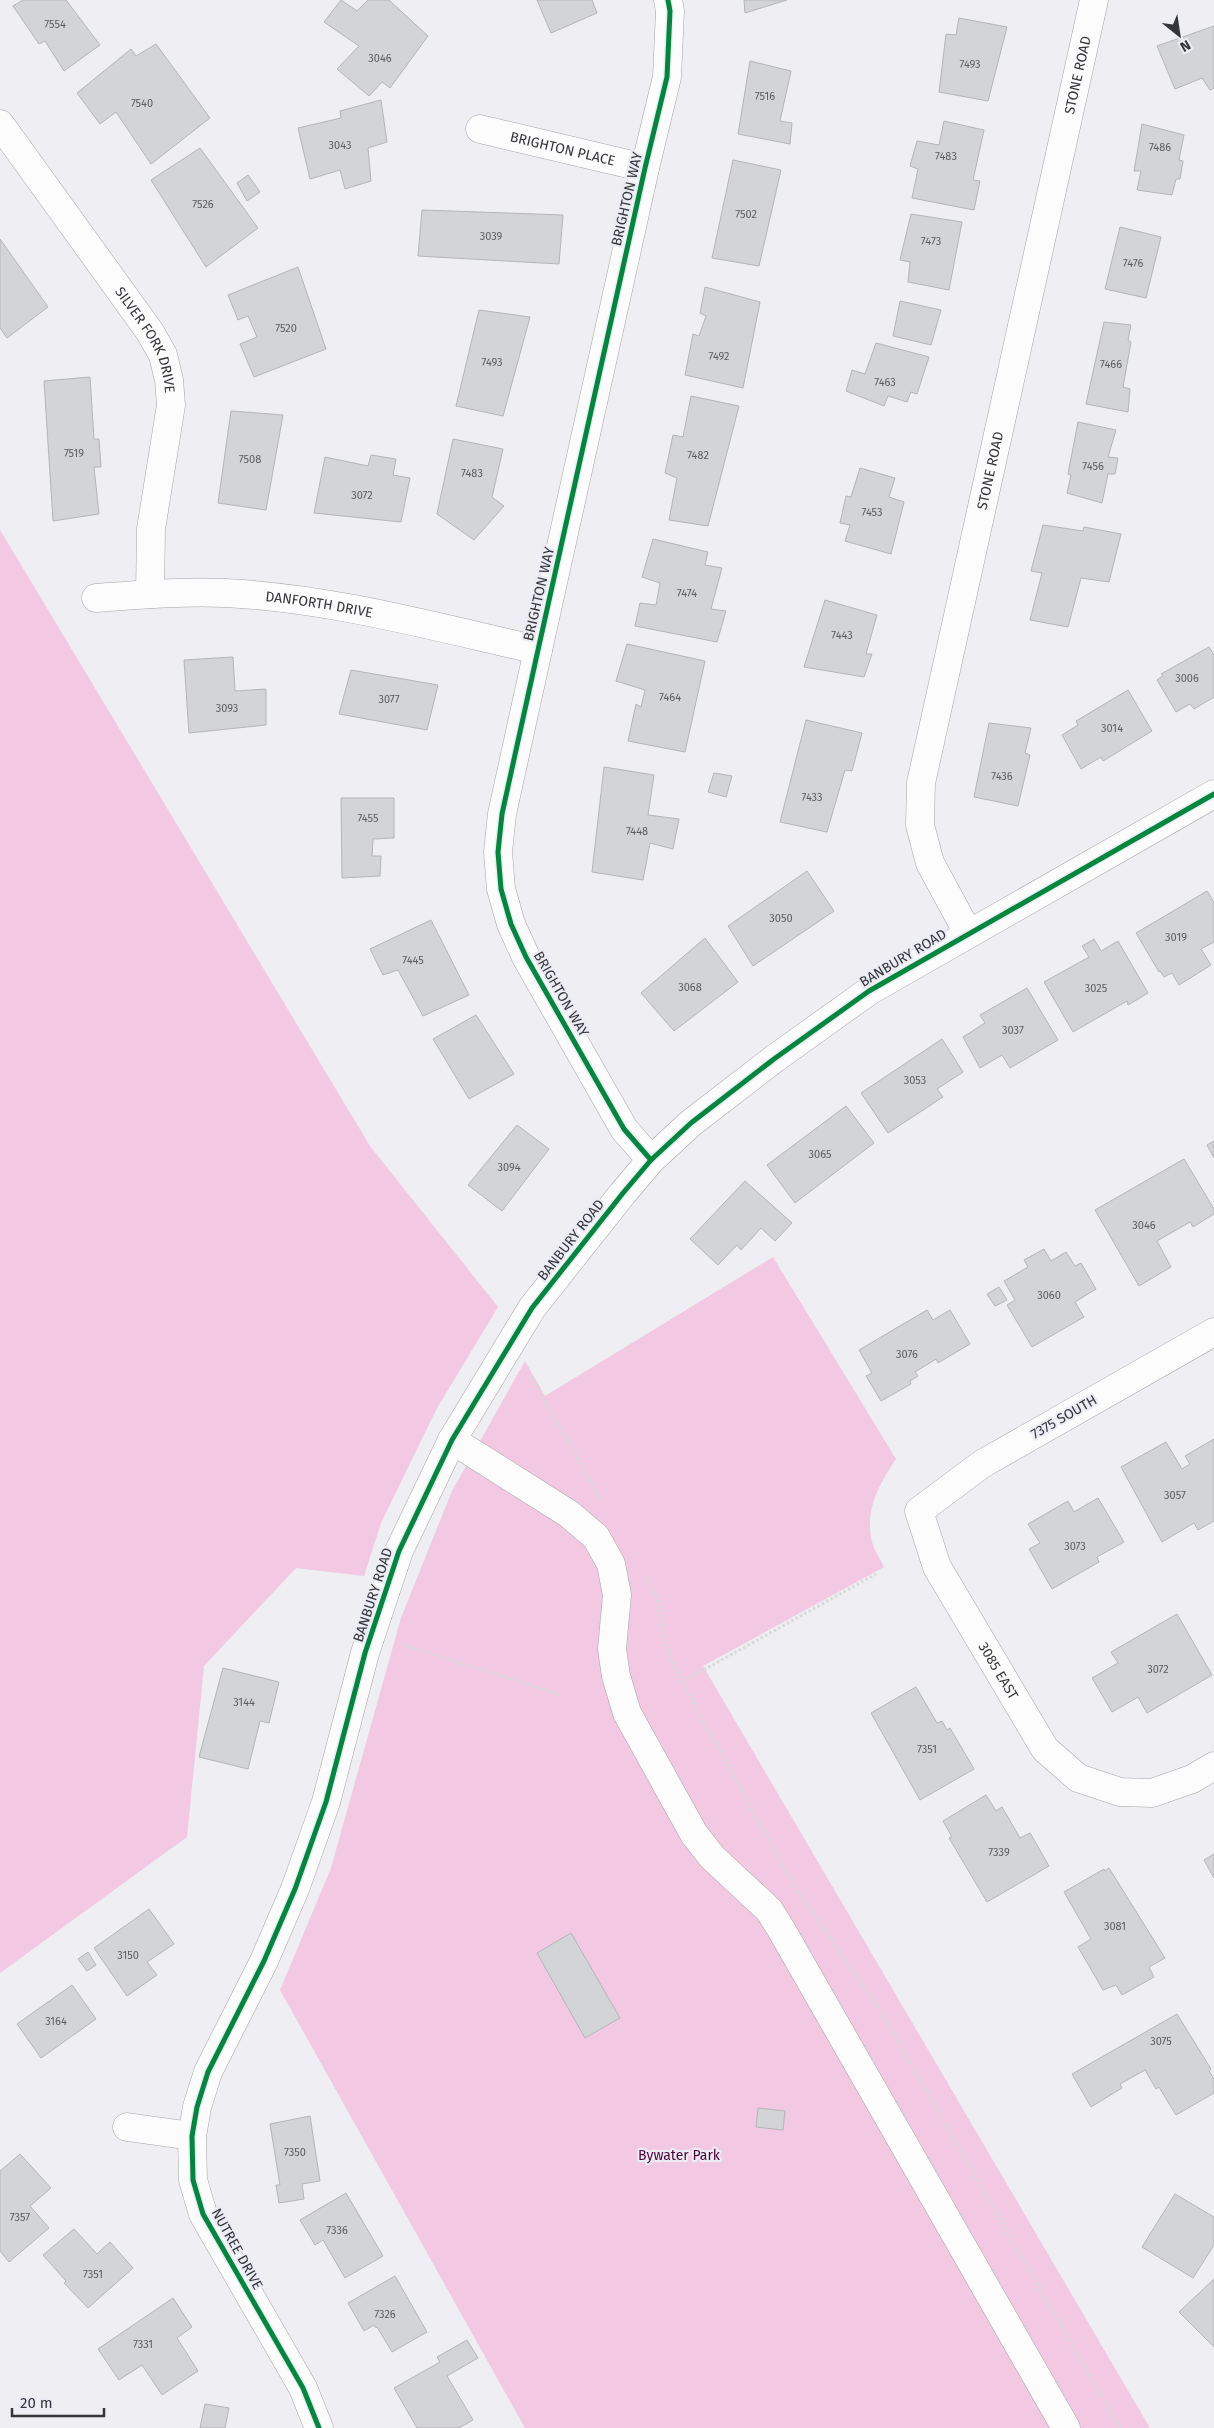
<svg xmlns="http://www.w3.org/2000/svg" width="1214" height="2428" font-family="'Fira Sans',sans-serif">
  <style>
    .green { fill: #f2c8e3 }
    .building { fill: #d3d4d8; stroke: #b4b5b8 }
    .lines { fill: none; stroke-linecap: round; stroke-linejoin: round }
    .minor-casing { stroke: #a4a4a7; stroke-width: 29 }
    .path { stroke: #d9d9da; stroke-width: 3; stroke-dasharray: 2.5 2.5; stroke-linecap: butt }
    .minor { stroke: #fcfcfd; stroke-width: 28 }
    .cycleway-casing { stroke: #ececf5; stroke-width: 8 }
    .cycleway { stroke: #00873e; stroke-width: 5 }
    .labels { text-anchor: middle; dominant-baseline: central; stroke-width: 4.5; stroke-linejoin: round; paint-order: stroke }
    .number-label { font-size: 11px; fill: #5c5d60 }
    .street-label { font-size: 14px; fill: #343538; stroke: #ececf5 }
    .park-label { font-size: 14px; fill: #50013a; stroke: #ececf5 }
  </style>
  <rect width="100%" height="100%" fill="#eeeef3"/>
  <g class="green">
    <polygon points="0,530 370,1146 498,1307 437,1408 381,1523 364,1576 296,1568 204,1666 187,1837 0,1973"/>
    <path d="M773 1257 896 1459C880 1483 864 1510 872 1542 874 1550 880 1559 884 1567L703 1666 1150 2428H525L280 1990 331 1868 401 1618 452 1491 525 1361 545 1396Z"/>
  </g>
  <g class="building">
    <polygon points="23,0 66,0 100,45 64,71 45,41 39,44 13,6"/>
    <polygon points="341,0 357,11 368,0 389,0 428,36 390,88 382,82 369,96 337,69 359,46 324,22"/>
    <polygon points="537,0 592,0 597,13 551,33"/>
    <polygon points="744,0 787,0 745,13"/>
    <polygon points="959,18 1007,27 988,101 939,92 946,34 956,35"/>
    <polygon points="1214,26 1214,88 1210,90 1202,78 1175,89 1157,46"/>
    <polygon points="156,44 210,118 151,164 116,112 100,124 77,93 131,49 136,56"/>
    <polygon points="750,61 791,71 780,121 792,123 790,144 738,134"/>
    <polygon points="381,100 387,142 368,148 371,181 345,189 340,170 310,179 298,128 341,118 340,111"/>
    <polygon points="944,121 984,130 973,180 980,181 974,210 912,198 918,169 910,166 917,141 939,145"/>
    <polygon points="1142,124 1184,135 1179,160 1183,161 1180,179 1176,179 1172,195 1137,190 1141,171 1134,171"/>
    <polygon points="200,148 258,228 206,267 151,180"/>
    <polygon points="733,160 781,170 759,266 712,258"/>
    <polygon points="248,175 260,192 247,201 237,183"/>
    <polygon points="422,210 563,215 559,264 418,256"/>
    <polygon points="911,214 962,222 949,290 908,282 910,262 900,260"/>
    <polygon points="1120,227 1161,237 1146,298 1105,289"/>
    <polygon points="0,239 48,307 7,338 0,328"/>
    <polygon points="298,267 326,349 254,377 240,344 257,337 248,316 238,320 228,295"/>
    <polygon points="705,287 760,302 743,388 685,375 693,334 699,336 706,316 700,313"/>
    <polygon points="900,301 941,310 931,345 893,336"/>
    <polygon points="479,310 530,317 503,416 456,406"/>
    <polygon points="1104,322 1131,325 1128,340 1131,342 1123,387 1130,389 1128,412 1086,404"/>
    <polygon points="876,343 929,357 917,394 911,392 907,402 888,396 884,406 846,391 852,370 865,374"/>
    <polygon points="90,377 94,439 99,439 101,467 94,467 99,514 53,521 44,381"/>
    <polygon points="691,396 739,406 708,526 669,520 677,478 665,473 673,435 683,437"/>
    <polygon points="231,411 283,415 266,510 218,503"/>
    <polygon points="1078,422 1116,430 1108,457 1118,458 1115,474 1108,474 1102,503 1067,493 1071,475 1068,474"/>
    <polygon points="453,439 503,449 492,497 504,506 474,540 437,514"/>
    <polygon points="371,455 396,459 393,475 410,478 401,522 314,513 325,457 368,466"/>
    <polygon points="860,468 895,478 889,497 904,502 891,554 845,541 850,525 840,523 846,496 851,497"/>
    <polygon points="1043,525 1083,531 1084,527 1121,534 1109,582 1081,578 1068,627 1030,620 1042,573 1031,571"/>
    <polygon points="653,539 708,552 705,565 722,568 711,609 726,611 717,642 635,626 640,603 656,605 660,583 642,577"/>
    <polygon points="825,600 877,615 866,654 872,654 864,677 804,667"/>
    <polygon points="627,644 705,661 685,752 628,741 636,704 641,707 645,690 616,681"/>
    <polygon points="1209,647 1214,655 1214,697 1194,709 1190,704 1176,712 1157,680 1163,676 1161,674"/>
    <polygon points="233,657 235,691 266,689 266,725 189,733 184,660"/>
    <polygon points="351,670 438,685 427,730 339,714"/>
    <polygon points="1128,690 1152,731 1103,761 1101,757 1081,769 1062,735 1078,725 1076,721"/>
    <polygon points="806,720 862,733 852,771 845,770 827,832 780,822"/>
    <polygon points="989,723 1031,728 1025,753 1030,755 1018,806 974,797"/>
    <polygon points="604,767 654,775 648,815 679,819 673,849 650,843 643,880 592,872"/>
    <polygon points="714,773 732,776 726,797 708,792"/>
    <polygon points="341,798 394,798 394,838 373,839 372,856 381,856 380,876 342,878"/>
    <polygon points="807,871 834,911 753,966 728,926"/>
    <polygon points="1207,891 1214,902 1214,942 1201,949 1211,965 1179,985 1172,973 1164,977 1160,971 1159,972 1136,933"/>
    <polygon points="431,920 469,995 423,1016 398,970 383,975 370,949"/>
    <polygon points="705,938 738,982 674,1031 641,993"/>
    <polygon points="1094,939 1101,951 1118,941 1148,993 1128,1005 1127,1001 1073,1032 1044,982 1089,957 1082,946"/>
    <polygon points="1027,988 1058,1040 1010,1068 1002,1055 980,1068 963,1037 985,1023 980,1015"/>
    <polygon points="476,1015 514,1074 469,1099 433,1039"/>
    <polygon points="942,1039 963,1072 937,1089 943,1097 888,1133 861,1093"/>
    <polygon points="846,1106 874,1143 795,1203 767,1165"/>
    <polygon points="517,1125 549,1149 502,1211 468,1185"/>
    <polygon points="1214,1141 1214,1158 1207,1145"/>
    <polygon points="1184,1159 1214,1209 1214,1214 1193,1227 1190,1222 1157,1241 1171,1267 1139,1286 1095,1210"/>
    <polygon points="745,1181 792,1223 775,1241 761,1228 741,1250 737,1245 718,1265 690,1239"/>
    <polygon points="1044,1249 1051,1261 1066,1252 1075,1266 1081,1263 1096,1289 1075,1302 1084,1317 1032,1347 1007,1305 1015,1300 1004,1281 1028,1267 1024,1260"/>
    <polygon points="999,1287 1007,1300 995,1306 987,1294"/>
    <polygon points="927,1310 933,1320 950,1310 970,1344 938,1363 936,1359 915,1372 918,1376 910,1381 911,1384 881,1401 866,1376 872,1373 859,1350"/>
    <polygon points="1214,1439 1214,1521 1198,1530 1194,1523 1162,1542 1121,1467 1166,1442 1182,1469 1190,1464 1185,1456"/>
    <polygon points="1098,1498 1124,1542 1097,1557 1099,1562 1052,1589 1029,1549 1040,1543 1028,1524 1068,1501 1074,1512"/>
    <polygon points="1177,1614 1212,1675 1147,1713 1138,1697 1112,1712 1092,1678 1118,1663 1111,1652"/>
    <polygon points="223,1668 279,1682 269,1723 260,1721 248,1769 199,1757"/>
    <polygon points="916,1687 937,1723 942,1721 947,1730 950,1728 974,1769 920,1800 871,1713"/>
    <polygon points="986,1795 996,1811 1002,1807 1020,1838 1030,1833 1049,1866 987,1902 949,1838 952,1837 943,1821"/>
    <polygon points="1214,1854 1214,1878 1204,1860"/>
    <polygon points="1109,1868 1165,1958 1149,1967 1154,1977 1122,1995 1116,1985 1103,1990 1078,1947 1091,1939 1064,1892 1104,1869 1105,1871"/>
    <polygon points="149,1909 174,1944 147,1962 157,1975 127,1996 94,1948"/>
    <polygon points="571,1933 620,2018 585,2038 537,1953"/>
    <polygon points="88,1952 96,1965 87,1971 78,1959"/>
    <polygon points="72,1985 96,2019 41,2058 17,2024"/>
    <polygon points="1177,2014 1211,2069 1209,2071 1214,2079 1214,2093 1176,2115 1159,2087 1156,2089 1145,2070 1120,2084 1122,2088 1091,2107 1072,2074"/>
    <polygon points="758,2108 785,2111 783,2130 756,2127"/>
    <polygon points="310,2116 320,2181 302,2184 304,2199 279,2203 276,2185 280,2185 270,2124"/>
    <polygon points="20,2154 51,2188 30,2206 49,2228 9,2262 0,2251 0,2171"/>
    <polygon points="346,2193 383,2256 345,2278 323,2240 315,2245 300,2220"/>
    <polygon points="1175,2194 1214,2217 1214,2245 1193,2278 1142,2247"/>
    <polygon points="74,2229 97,2254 110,2242 133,2268 88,2308 64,2283 66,2281 43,2255"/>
    <polygon points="395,2276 427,2332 392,2352 377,2327 376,2328 374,2325 364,2331 348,2303"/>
    <polygon points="1214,2279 1214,2347 1179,2312"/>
    <polygon points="173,2298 192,2327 177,2338 198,2371 162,2395 142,2365 119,2380 98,2349"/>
    <polygon points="467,2340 478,2358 447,2376 473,2420 459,2428 417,2428 394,2388 440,2362 437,2357"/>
    <polygon points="205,2404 229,2408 225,2428 200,2428"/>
  </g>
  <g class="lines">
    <g class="minor-casing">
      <g id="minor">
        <path id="s1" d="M0 124 150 332 163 355 169 380 171 405 151 529 150 594"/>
        <path id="s2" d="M480 129 645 168"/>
        <path id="s3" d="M96 598C138 595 182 591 225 593 331 598 435 627 538 650"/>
        <path id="s4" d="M968 933 930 863 920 825 921 783 1094 0"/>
        <polyline points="651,1160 624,1129 526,957 511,924 501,889 498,852 502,814 538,650 645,168 667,77 670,11 668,0"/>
        <path id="s5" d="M1214 1332 982 1464 919 1511 937 1567 1045 1749 1078 1778 1120 1792 1152 1793 1192 1779 1214 1766"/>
        <polyline points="452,1440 569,1514 596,1537 611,1564 617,1595 612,1649 616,1676 627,1713 694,1834 712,1857 769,1910 781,1929 1066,2428"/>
        <polyline points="127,2127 192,2136"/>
        <polyline points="319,2428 303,2388 203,2214 193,2180 192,2136 197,2107 208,2072 264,1961 295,1889 326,1802 365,1653 399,1551 452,1440 532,1308 623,1193 651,1160 691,1123 774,1059 869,991 1214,794"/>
      </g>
    </g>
    <g class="path">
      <polyline points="530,1375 601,1500"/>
      <polyline points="645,1578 657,1598 665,1645 682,1682 797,1891 877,2005 1120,2428"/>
      <polyline points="404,1645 561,1695"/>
      <polyline points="682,1682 876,1574"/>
    </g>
    <use href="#minor" class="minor"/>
    <g class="cycleway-casing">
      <g id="cycleway">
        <polyline points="651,1160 624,1129 526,957 511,924 501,889 498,852 502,814 538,650 645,168 667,77 670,11 668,0"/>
        <polyline points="319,2428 303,2388 203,2214 193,2180 192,2136 197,2107 208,2072 264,1961 295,1889 326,1802 365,1653 399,1551 452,1440 532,1308 623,1193 651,1160 691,1123 774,1059 869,991 1214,794"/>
      </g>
    </g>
    <use href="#cycleway" class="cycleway"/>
  </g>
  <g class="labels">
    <g class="number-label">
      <text x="55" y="24">7554</text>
      <text x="380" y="58">3046</text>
      <text x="970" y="64">7493</text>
      <text x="765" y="96">7516</text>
      <text x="142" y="103">7540</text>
      <text x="340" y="145">3043</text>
      <text x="1160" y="147">7486</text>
      <text x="946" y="156">7483</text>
      <text x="203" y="204">7526</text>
      <text x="746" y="214">7502</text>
      <text x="491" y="236">3039</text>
      <text x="931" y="241">7473</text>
      <text x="1133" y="263">7476</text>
      <text x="286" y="328">7520</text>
      <text x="719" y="356">7492</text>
      <text x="492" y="362">7493</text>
      <text x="1111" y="364">7466</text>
      <text x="885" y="382">7463</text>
      <text x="74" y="453">7519</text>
      <text x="698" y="455">7482</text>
      <text x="250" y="459">7508</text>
      <text x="1093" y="466">7456</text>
      <text x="472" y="473">7483</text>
      <text x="362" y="495">3072</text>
      <text x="872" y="512">7453</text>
      <text x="687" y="593">7474</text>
      <text x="842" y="635">7443</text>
      <text x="1187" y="678">3006</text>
      <text x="670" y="697">7464</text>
      <text x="389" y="699">3077</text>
      <text x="227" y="708">3093</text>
      <text x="1112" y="728">3014</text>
      <text x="1002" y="776">7436</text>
      <text x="812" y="797">7433</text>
      <text x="368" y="818">7455</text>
      <text x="637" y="831">7448</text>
      <text x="781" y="918">3050</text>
      <text x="1176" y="937">3019</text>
      <text x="413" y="960">7445</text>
      <text x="690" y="987">3068</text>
      <text x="1096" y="988">3025</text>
      <text x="1013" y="1030">3037</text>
      <text x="915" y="1080">3053</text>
      <text x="820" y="1154">3065</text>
      <text x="509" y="1167">3094</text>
      <text x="1144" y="1225">3046</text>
      <text x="1049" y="1295">3060</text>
      <text x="907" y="1354">3076</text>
      <text x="1175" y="1495">3057</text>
      <text x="1075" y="1546">3073</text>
      <text x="1158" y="1669">3072</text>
      <text x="244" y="1702">3144</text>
      <text x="927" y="1749">7351</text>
      <text x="999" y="1852">7339</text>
      <text x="1115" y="1926">3081</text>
      <text x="128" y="1955">3150</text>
      <text x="56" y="2021">3164</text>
      <text x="1161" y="2041">3075</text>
      <text x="295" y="2152">7350</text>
      <text x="20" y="2217">7357</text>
      <text x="337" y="2230">7336</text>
      <text x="93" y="2274">7351</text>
      <text x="385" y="2314">7326</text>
      <text x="143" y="2344">7331</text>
    </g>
    <g class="street-label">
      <text stroke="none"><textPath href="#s4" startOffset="886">STONE ROAD</textPath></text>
      <text stroke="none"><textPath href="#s2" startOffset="85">BRIGHTON PLACE</textPath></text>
      <text transform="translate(627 199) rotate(-77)">BRIGHTON WAY</text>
      <text stroke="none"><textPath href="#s1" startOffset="262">SILVER FORK DRIVE</textPath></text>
      <text stroke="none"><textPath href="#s4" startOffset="481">STONE ROAD</textPath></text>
      <text transform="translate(539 594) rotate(-77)">BRIGHTON WAY</text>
      <text stroke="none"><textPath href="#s3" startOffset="224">DANFORTH DRIVE</textPath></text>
      <text transform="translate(903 958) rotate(-31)">BANBURY ROAD</text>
      <text transform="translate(561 994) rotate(60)">BRIGHTON WAY</text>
      <text transform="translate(571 1240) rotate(-52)">BANBURY ROAD</text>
      <text transform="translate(1064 1417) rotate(-30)">7375 SOUTH</text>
      <text transform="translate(373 1595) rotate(-72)">BANBURY ROAD</text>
      <text stroke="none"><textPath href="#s5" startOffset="525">3085 EAST</textPath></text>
      <text transform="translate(237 2249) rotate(61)">NUTREE DRIVE</text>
    </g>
    <g class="park-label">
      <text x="679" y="2155">Bywater Park</text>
    </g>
  </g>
  <g transform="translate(1179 35) rotate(150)" stroke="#ececf5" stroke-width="4" paint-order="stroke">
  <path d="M0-4L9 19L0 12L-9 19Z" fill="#343538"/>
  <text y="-8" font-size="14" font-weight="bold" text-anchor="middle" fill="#343538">N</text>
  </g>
  <path d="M12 2408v8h92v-8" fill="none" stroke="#343538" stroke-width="2.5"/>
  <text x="20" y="2408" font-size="15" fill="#343538" stroke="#ececf5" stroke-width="4" paint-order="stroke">20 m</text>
</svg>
